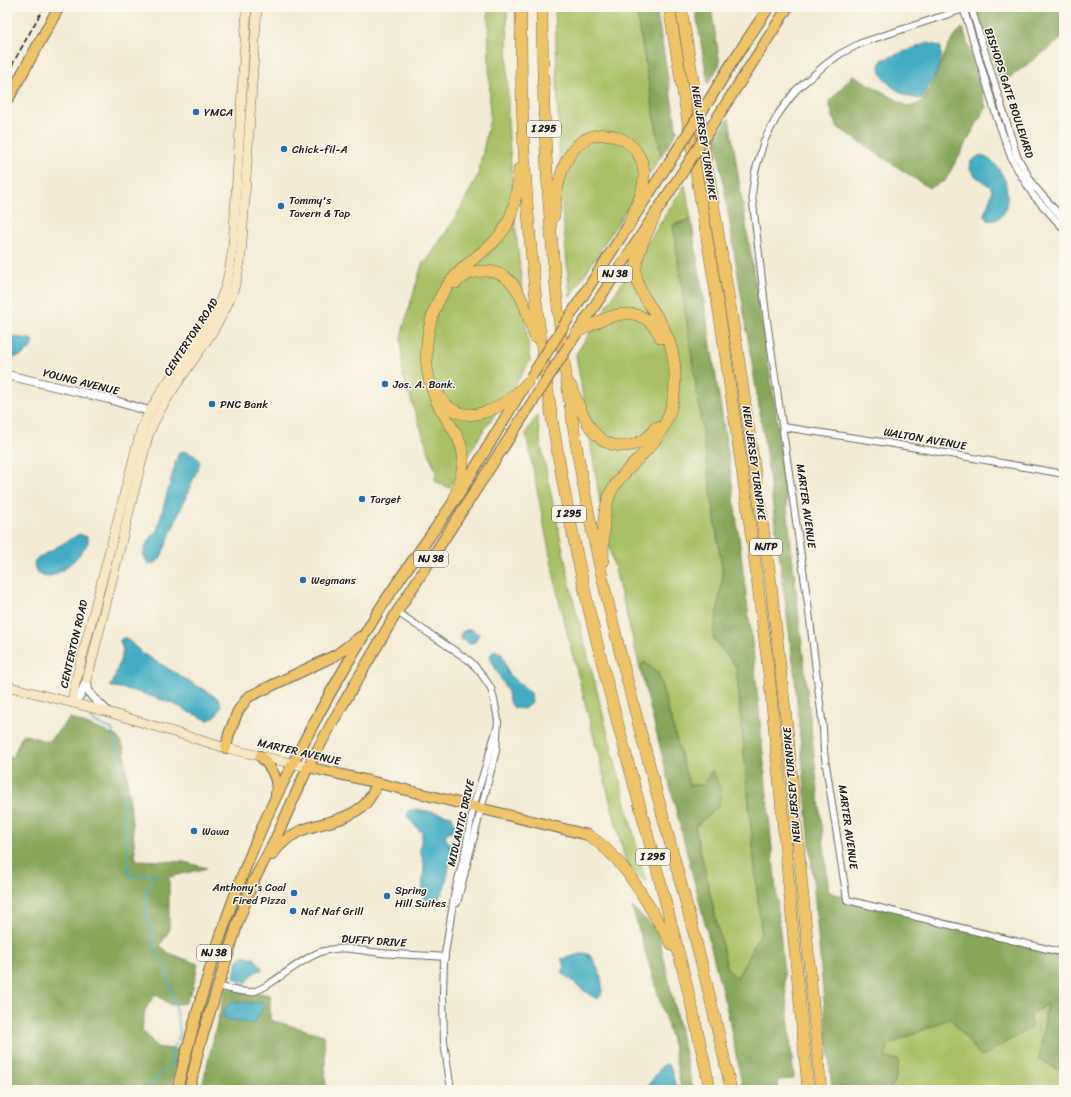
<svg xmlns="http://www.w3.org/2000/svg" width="1071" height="1097" font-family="Sriracha,sans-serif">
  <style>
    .green { fill: #a8c065; stroke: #626e40 }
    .forest { fill: #86a65a; stroke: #51613b }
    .water { fill: #43adc2; stroke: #30646f }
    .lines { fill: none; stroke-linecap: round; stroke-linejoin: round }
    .stream { stroke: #43adc2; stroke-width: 1.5 }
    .minor-casing { stroke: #67645c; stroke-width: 8 }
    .tertiary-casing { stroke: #67645c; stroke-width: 10 }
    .secondary-casing { stroke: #67645c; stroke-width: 10 }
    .primary-casing { stroke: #67645c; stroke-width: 12 }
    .trunk-casing { stroke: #67645c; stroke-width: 12 }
    .motorway-casing { stroke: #67645c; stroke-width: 12 }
    .minor { stroke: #fff; stroke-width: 6 }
    .tertiary { stroke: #fff; stroke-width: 8 }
    .secondary { stroke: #f9e7c3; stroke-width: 9 }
    .primary { stroke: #efc469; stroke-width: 10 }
    .trunk { stroke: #efc469; stroke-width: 10 }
    .motorway { stroke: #efc469; stroke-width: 11 }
    .rail { stroke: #1c1c1c; stroke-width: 1.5; stroke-dasharray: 6 3; stroke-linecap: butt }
    .trunk-bridge-casing { stroke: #67645c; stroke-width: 12; stroke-linecap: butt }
    .trunk-bridge { stroke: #efc469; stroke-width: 10 }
    .poi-dot { fill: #1f6fb2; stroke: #fbf7ec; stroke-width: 1.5 }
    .labels { text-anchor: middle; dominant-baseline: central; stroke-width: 3; stroke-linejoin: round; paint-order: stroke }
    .shield { fill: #fbf7ec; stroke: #5f5e5a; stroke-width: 1 }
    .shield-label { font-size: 10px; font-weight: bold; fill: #1c1c1c }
    .street-label { font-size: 11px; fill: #1c1c1c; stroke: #fbf7ec }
    .poi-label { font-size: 11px; fill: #1c1c1c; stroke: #fbf7ec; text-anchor: start }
  </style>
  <rect width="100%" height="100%" fill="#fbf7ec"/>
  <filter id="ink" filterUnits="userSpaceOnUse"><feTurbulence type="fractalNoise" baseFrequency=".025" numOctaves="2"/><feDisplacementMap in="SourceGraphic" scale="8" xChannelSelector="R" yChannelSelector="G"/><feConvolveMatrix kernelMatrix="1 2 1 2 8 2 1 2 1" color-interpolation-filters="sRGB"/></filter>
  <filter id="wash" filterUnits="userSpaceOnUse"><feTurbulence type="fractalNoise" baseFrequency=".012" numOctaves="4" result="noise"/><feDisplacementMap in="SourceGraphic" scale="16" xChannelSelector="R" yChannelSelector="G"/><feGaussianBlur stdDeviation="0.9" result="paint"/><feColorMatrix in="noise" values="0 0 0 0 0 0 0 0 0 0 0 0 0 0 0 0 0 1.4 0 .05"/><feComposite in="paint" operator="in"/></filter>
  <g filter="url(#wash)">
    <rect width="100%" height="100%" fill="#f3ebd4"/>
    <g class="green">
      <polygon points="488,7 507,7 508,124 516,233 530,361 502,405 484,429 449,488 435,481 436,473 403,376 401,336 423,261 426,262 455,219 478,175 490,118"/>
      <polygon points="555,7 636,7 661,156 570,297 560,185"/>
      <polygon points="685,185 691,219 674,225 723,576 713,638 736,666 761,932 737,978 727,968 695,827 718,807 703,785 689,785 658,673 644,662 640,668 604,526 576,354"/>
      <polygon points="537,415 542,451 573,598 646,882 627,867 559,601 526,433"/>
      <polygon points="1047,1004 1039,1059 1064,1073 1064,1090 889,1090 895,1082 899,1060 884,1058 888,1045 951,1018 981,1057 1030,1015"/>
    </g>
    <g class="forest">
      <polygon points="636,7 656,7 677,132 661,156"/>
      <polygon points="695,7 711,7 720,64 708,84"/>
      <polygon points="976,7 1064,7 1064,37 1001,84"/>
      <path d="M963 28 986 107 945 181 929 188 836 126 829 102 853 75 909 107C913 106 918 104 921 102 937 85 945 38 963 28Z"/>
      <polygon points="729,118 778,425 829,892 864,903 1064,953 1064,1073 1039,1059 1047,1004 1030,1015 1031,1028 981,1057 950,1018 888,1045 885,1058 899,1060 895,1082 889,1090 832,1090 794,669 765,445 716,137"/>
      <polygon points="691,219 730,467 753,649 794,1079 778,1080 779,1090 743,1090 728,1014 640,668 644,662 658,673 689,785 703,785 712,770 722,791 718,807 695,827 727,968 737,978 761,932 736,666 713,638 723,576 673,225"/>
      <polygon points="70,718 117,736 124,748 136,860 184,862 207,868 169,877 169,931 160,945 169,953 198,964 193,988 185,1003 171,1005 155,994 145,1010 142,1030 157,1047 179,1050 170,1090 7,1090 7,756 13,757 23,734 48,742"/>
      <polygon points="632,907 653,926 656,923 693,1090 681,1090 673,1044"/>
      <polygon points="226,987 270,995 270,1020 324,1035 326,1090 201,1090"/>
    </g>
    <g class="water">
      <path d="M927 43 940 46C947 57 928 89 921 99 905 98 880 83 879 65L882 60Z"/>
      <path d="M980 155C1016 166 1014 226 988 220L984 215 992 193 991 187 974 175 970 169 971 161Z"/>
      <path d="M7 336 30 339 33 341C31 354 18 358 7 358Z"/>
      <path d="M183 451C190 453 197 455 200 463L160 559 154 564H148L144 556V551L146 545 157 530 178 454Z"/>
      <path d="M79 534 88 537V543C78 558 64 573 47 577 38 576 32 568 35 560Z"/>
      <polygon points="470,629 479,634 475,642 470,644 461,639 460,635 463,631"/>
      <path d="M125 637 142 653 219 699C224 708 217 716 209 720 202 719 195 713 189 713 185 705 122 686 112 687L110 686 113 682 123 651 120 640Z"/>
      <polygon points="495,650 502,654 509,675 531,693 532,702 524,709 514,708 509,701 508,692 490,658 491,654"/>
      <path d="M417 809 452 816 455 825 453 831 448 832 445 836 448 842 452 844 453 850C448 864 447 897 433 903L425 900 422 894 424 864 420 850 422 833 407 817 409 810Z"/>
      <path d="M585 953 591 956C598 965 608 991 598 999 593 999 568 978 562 973L565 966 561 959Z"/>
      <polygon points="243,955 254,958 262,967 262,970 255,972 246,983 240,982 234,977 237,961"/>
      <path d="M231 1002 262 1003 265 1005 254 1024 225 1019C221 1013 226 1006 231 1002Z"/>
      <polygon points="667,1064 671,1068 677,1090 645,1090 662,1066"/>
    </g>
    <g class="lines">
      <g class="stream">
        <polyline points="980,10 982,7"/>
        <polyline points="93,719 94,722 112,729 117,749 129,862 128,873 133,876 154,874 155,876 146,892 147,911 156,951 165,968 174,999 180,1032 178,1040 172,1050 172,1062 170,1065 162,1071 152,1083 155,1090"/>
      </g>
    </g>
  </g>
  <g filter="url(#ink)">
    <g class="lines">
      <g class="minor-casing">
        <g id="minor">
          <polyline points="963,7 997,118 1012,160 1033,195 1064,229"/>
          <polyline points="971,7 1017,156 1034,186 1064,220"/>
          <polyline points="964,9 861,43 840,54 825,65 796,90 779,113 764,141 755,172 752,195 766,314 808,604 823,728 824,752 847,900 1064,953"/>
          <polyline points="783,427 882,442 1064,474"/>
          <polyline points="397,612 470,661 480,672 491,688 495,704 498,721 496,751 457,903"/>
          <path d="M217 986C227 988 239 992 250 992 266 992 302 956 324 951 344 945 361 951 381 953 402 955 424 955 445 957"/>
          <polyline points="451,1090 444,1042 443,994 444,960 455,891 465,853 473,808 497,728"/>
        </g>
      </g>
      <g class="tertiary-casing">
        <g id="tertiary">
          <polyline points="7,375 109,399 149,411"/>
          <polyline points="87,680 88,690 91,695 108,712"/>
          <polyline points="73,703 81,694 86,682"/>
        </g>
      </g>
      <g class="secondary-casing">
        <g id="secondary">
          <path d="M87 680 148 436C168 385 210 347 231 296 238 279 241 261 242 242L257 7"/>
          <polyline points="7,686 108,712 226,748 308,767"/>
          <path d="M73 703 74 688 141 430C160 382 200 346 221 299 228 282 231 264 233 246L247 7"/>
        </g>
      </g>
      <g class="primary-casing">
        <g id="primary">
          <polyline points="7,101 59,7"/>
          <polyline points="308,767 378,783 588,835"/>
        </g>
      </g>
      <g class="trunk-casing">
        <g id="trunk">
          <polyline points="711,97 733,61 769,7"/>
          <polyline points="717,118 788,7"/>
          <polyline points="568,319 681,144"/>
          <polyline points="569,345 680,176"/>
          <polyline points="226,748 229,734 238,711 248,697 336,655 360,637"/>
          <path d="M260 756C271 766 279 779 276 794"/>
          <path d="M272 855C300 816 333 831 363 806 370 800 374 790 378 783"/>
          <path d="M177 1090C201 990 231 892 275 799 306 735 341 672 378 612 402 574 429 539 454 501 478 465 499 427 522 390"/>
          <polyline points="189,1090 200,1044 238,922 253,882 275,840 308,767 332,723 397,612 535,398"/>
        </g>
      </g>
      <g class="motorway-casing">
        <g id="motorway">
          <path d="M521 7C519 207 543 406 587 601 625 765 677 925 710 1090"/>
          <path d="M542 7C543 181 556 354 591 525 630 715 691 900 731 1090"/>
          <polyline points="669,7 721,324 753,547 770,683 808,1090"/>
          <polyline points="681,7 737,348 770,576 788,736 821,1090"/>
          <path d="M554 216C556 193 559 168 574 149 597 120 644 138 644 175 644 193 634 211 628 227"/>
          <path d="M456 283C463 275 473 271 484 271 519 270 526 311 535 337"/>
          <path d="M576 333C606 317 641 297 661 338"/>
          <path d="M571 386C582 412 591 447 625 446 638 445 649 438 656 427"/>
          <path d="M438 393C460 434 505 408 527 383"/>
          <path d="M454 501C457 487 465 469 463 454 461 439 451 426 443 413 427 387 423 359 429 329 435 300 448 280 471 261 483 251 497 242 505 228 515 210 518 189 519 169"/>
          <path d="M603 561C604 538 601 514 611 492 619 476 634 464 646 451 661 435 671 415 674 394 677 372 674 349 664 329 655 309 635 292 636 269 637 251 648 232 655 215"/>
          <path d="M588 835C627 859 649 908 673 946"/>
        </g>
      </g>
      <use href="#minor" class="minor"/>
      <use href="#tertiary" class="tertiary"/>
      <use href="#secondary" class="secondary"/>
      <use href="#primary" class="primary"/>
      <use href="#trunk" class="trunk"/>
      <use href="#motorway" class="motorway"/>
      <polyline class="rail" points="7,74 44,7"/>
      <g class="trunk-bridge-casing">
        <g id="trunk-bridge">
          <polyline points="681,144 711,97"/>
          <polyline points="680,176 717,118"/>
          <polyline points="531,377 568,319"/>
          <polyline points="535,398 569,345"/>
        </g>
      </g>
      <use href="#trunk-bridge" class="trunk-bridge"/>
    </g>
  </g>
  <g class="poi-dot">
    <circle cx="196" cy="112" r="4"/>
    <circle cx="284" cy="149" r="4"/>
    <circle cx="281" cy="206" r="4"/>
    <circle cx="385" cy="384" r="4"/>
    <circle cx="212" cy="404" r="4"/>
    <circle cx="362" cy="499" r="4"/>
    <circle cx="303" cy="580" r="4"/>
    <circle cx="194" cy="831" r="4"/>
    <circle cx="294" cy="893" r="4"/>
    <circle cx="387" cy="896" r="4"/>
    <circle cx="293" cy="911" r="4"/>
  </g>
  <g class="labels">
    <g class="shield">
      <rect x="527" y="121" width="34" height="16" rx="3"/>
      <rect x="598" y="266" width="34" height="16" rx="3"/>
      <rect x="552" y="506" width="34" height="16" rx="3"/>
      <rect x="750" y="539" width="32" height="16" rx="3"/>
      <rect x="414" y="551" width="34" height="16" rx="3"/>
      <rect x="636" y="849" width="34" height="16" rx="3"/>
      <rect x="197" y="945" width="34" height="16" rx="3"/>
    </g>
    <g class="shield-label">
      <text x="544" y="129">I 295</text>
      <text x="615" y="274">NJ 38</text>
      <text x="569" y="514">I 295</text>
      <text x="766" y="547">NJTP</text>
      <text x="431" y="559">NJ 38</text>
      <text x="653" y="857">I 295</text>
      <text x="214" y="953">NJ 38</text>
    </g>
    <g class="street-label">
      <text transform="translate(1009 93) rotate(72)">BISHOPS GATE BOULEVARD</text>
      <text transform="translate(704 143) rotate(81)">NEW JERSEY TURNPIKE</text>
      <text transform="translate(191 337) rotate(-57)">CENTERTON ROAD</text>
      <text transform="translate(81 382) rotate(14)">YOUNG AVENUE</text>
      <text transform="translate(925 439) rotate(10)">WALTON AVENUE</text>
      <text transform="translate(754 463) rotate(82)">NEW JERSEY TURNPIKE</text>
      <text transform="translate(806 506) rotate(82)">MARTER AVENUE</text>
      <text transform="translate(74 644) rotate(-77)">CENTERTON ROAD</text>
      <text transform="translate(299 752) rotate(13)">MARTER AVENUE</text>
      <text transform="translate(792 785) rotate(-95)">NEW JERSEY TURNPIKE</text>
      <text transform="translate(461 823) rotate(-77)">MIDLANTIC DRIVE</text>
      <text transform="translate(848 827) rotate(82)">MARTER AVENUE</text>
      <text transform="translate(374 941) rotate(4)">DUFFY DRIVE</text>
    </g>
    <g class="poi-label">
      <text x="204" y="112">YMCA</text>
      <text x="292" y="149">Chick-fil-A</text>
      <text x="289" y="200">Tommy's<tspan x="289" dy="13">Tavern &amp; Tap</tspan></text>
      <text x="393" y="384">Jos. A. Bank.</text>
      <text x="220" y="404">PNC Bank</text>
      <text x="370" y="499">Target</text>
      <text x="311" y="580">Wegmans</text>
      <text x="202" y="831">Wawa</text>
      <text x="286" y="887" text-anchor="end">Anthony's Coal<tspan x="286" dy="13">Fired Pizza</tspan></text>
      <text x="395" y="890">Spring<tspan x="395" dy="13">Hill Suites</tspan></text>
      <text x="301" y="911">Naf Naf Grill</text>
    </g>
  </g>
  <rect width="1071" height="1097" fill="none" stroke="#fbf7ec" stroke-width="24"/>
</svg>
